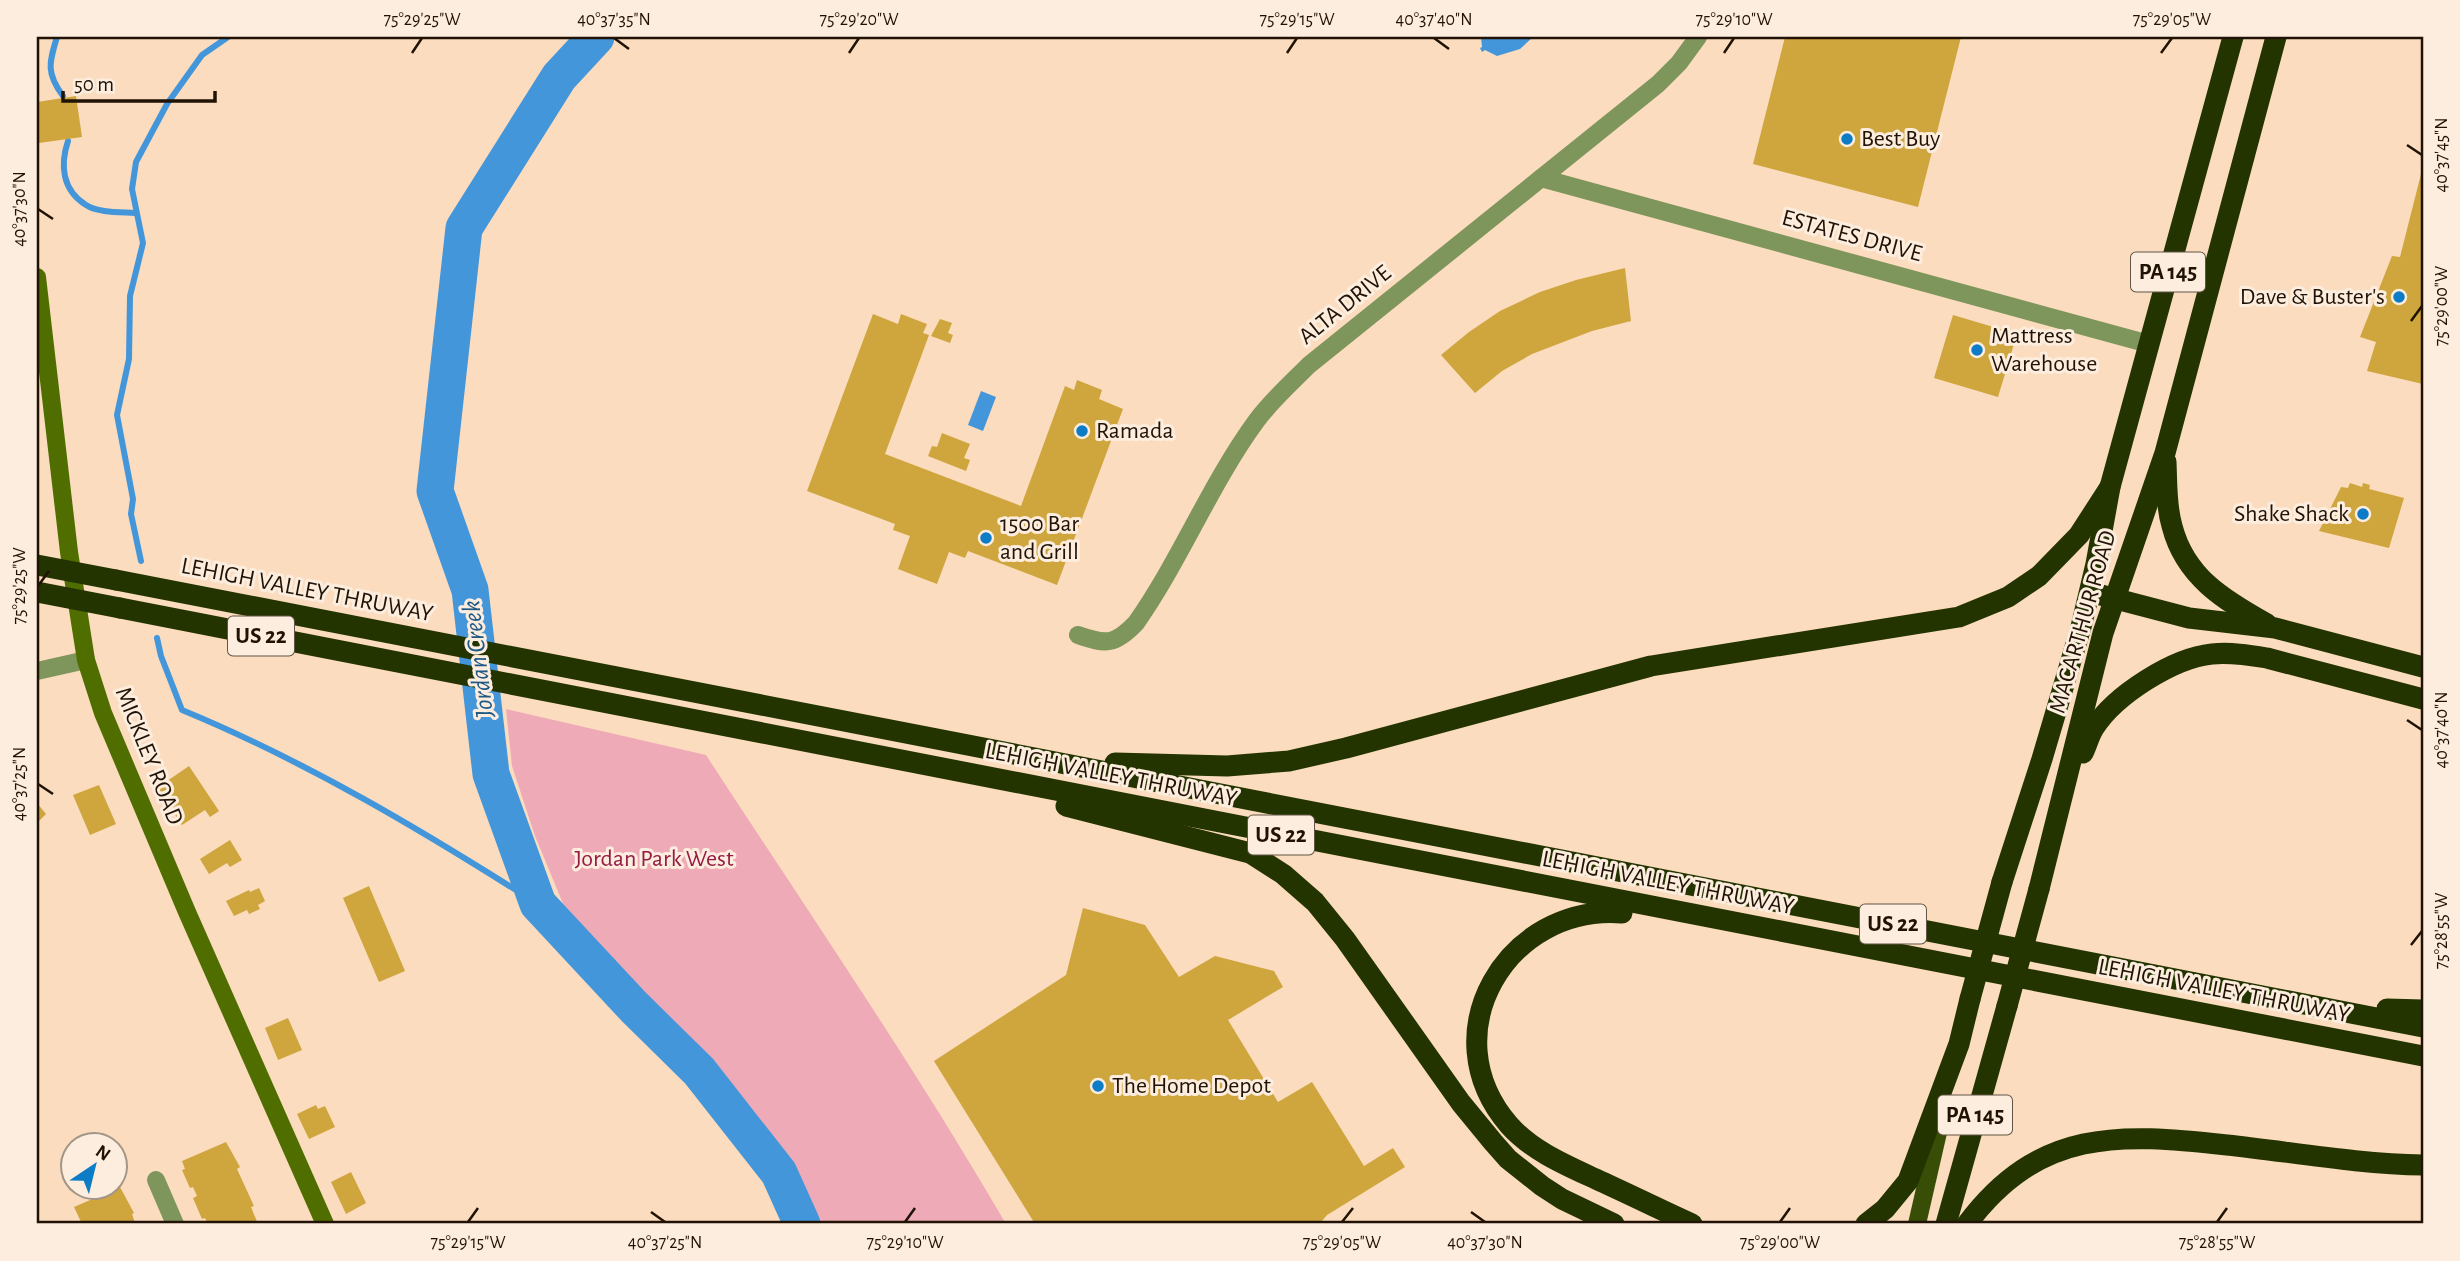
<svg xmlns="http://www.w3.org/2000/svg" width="2460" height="1261" font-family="'Alegreya Sans',sans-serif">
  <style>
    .green { fill: #efaab7 }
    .water { fill: #4496da }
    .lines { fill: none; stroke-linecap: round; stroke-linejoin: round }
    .stream { stroke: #4496da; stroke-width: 6 }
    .river { stroke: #4496da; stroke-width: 37 }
    .building { fill: #cfa53d }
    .street { stroke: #7e955c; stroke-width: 18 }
    .secondary { stroke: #506e00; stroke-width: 18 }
    .primary { stroke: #384e06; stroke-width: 18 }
    .highway { stroke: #243401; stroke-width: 21 }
    .highway-bridge { stroke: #243401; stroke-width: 21 }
    .ticks { fill: none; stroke: #201305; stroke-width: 2.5 }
    .poi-dot { fill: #0d7cc6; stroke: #fcedde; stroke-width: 2.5 }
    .labels { text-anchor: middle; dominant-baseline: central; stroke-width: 6; stroke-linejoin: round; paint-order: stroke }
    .shield { fill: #fcedde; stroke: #625446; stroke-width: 2 }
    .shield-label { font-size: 23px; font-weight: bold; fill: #201305 }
    .poi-label { font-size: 24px; fill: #201305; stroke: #fcedde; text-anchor: start }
    .street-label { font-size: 24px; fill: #201305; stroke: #fcedde }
    .park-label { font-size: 24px; fill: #951a45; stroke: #fcedde }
    .water-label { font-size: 26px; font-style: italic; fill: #1e5885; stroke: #fcedde }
    .neatline { fill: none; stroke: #201305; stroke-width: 2.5 }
    .ticks-label { font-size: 18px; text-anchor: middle; fill: #201305 }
  </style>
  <rect width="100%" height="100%" fill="#fbdcbe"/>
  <path class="green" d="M506 709 706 755C807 910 913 1064 1006 1224H815L789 1173 726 1088 610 964 564 906 535 836 512 766Z"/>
  <g class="water">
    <polygon points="1481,37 1533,37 1520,49 1497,56 1485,50 1482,52 1480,48 1482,47"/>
    <polygon points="981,391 996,397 983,431 968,425"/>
  </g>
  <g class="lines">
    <g class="stream">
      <path d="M57 37C49 63 46 73 63 96"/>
      <path d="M68 141C60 165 62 190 86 205 98 213 121 212 135 213"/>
      <polyline points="141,561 131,514 133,499 117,415 129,359 130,296 143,243 132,189 136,162 167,104 202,55 228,37"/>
      <path d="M157 638 161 656 182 710C308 762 423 831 538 904"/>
    </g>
    <polyline class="river" points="596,37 559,77 464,228 435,491 470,590 491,774 538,904 634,1007 699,1071 779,1173 802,1224"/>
  </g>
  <g class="building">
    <polygon points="1785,37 1961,37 1918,207 1753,164"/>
    <polygon points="76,96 82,137 39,143 37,102"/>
    <polygon points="2422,170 2423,170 2423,384 2367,371 2376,342 2360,337 2392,256 2400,257"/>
    <polygon points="1625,268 1631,321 1592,331 1532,354 1502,371 1475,393 1441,355 1469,332 1500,311 1540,292 1576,280"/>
    <polygon points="873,314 898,324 901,314 927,324 923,333 929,335 885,454 1021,506 1065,386 1074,390 1077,380 1102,390 1099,399 1123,409 1057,585 968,551 965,558 949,552 937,584 916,576 898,569 910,536 893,530 895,524 807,491"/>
    <polygon points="1953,315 2017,334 1998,397 1934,378"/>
    <polygon points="940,319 952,323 948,333 953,335 950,343 931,336"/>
    <polygon points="942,433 970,444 964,458 970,460 966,471 928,456 932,446 937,447"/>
    <polygon points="2350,483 2362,487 2363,483 2370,485 2369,489 2404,498 2389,548 2319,531 2341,487 2348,488"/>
    <polygon points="189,766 219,811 210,817 205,810 182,825 157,788"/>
    <polygon points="99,785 116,824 90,835 73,795"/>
    <polygon points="37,803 46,814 37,823"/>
    <polygon points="230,840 242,860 230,867 227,863 209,874 200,859"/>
    <polygon points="369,886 405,971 379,982 343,898"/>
    <polygon points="259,888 265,901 258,905 260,909 249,914 247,910 234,916 226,901 249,890 250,892"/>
    <polygon points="1083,908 1145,925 1179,977 1215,956 1274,971 1283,987 1228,1020 1278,1102 1312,1082 1364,1166 1393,1148 1405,1167 1327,1215 1321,1222 1322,1224 1035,1224 934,1061 1066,975"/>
    <polygon points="288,1018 302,1050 278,1060 265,1028"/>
    <polygon points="316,1105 318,1109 325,1106 335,1127 309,1139 297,1114"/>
    <polygon points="226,1142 240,1167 237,1169 254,1206 251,1207 258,1224 208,1224 205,1218 202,1219 193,1198 197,1196 193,1187 190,1188 182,1170 185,1169 182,1161"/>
    <polygon points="351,1172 366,1203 346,1214 331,1182"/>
    <polygon points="120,1187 134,1213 132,1214 135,1223 139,1221 140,1224 82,1224 74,1207"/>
  </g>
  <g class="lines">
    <g class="street">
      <polyline points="1541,178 2149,344"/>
      <path d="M1078 635C1106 645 1115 645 1136 623 1181 559 1210 484 1257 420 1272 400 1291 383 1309 365L1658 84 1679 63 1698 37"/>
      <polyline points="37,671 86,660"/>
      <polyline points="156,1180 175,1224"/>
    </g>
    <polyline class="secondary" points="37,277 69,552 86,660 103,713 187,912 325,1224"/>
    <polyline class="primary" points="1917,1224 1945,1102"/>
    <g class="highway">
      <path d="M2166 462C2167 483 2166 506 2172 526 2185 577 2224 600 2267 624"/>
      <polyline points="116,580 2423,1027"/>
      <polyline points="2101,595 2189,618 2275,628 2423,667"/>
      <polyline points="120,608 2423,1056"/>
      <path d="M2083 753C2087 745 2089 736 2094 728 2115 695 2173 658 2212 654 2230 652 2249 655 2267 658L2423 699"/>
      <polyline points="1115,763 1227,766 1289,761 1346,748 1651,666 1959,617 2008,597 2039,576 2079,535 2110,487"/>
      <polyline points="1066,806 1250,853 1283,874 1315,902 1345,939 1461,1103 1493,1142 1508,1159 1542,1186 1562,1199 1614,1224"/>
      <polyline points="2002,882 2042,759 2081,627 2096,564 2110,487 2233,37"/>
      <polyline points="2039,889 2103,633 2165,453 2276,37"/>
      <path d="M1622 913C1507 904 1430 1034 1509 1125 1533 1152 1568 1166 1600 1181 1631 1195 1661 1210 1692 1224"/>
      <polyline points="2387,1009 2423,1010"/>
      <polyline points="1866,1224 1885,1209 1908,1181 1959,1044 1970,999"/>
      <polyline points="1946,1224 2007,1006"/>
      <path d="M1967 1224C2039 1128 2119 1133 2227 1145 2292 1152 2358 1164 2423 1165"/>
    </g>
    <g class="highway-bridge">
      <polyline points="37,565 116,580"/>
      <polyline points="37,592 120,608"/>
      <polyline points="1970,999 2002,882"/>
      <polyline points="2007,1006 2039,889"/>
    </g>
  </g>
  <path class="ticks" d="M614 38 629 49M1434 38 1449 49M412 53 422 38M849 53 859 38M1287 53 1297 38M1724 53 1734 38M2161 53 2172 38M2407 145 2422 155M38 209 53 219M2411 321 2422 306M38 586 49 571M2407 720 2422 730M38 784 53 794M2411 945 2422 931M651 1212 665 1222M1471 1212 1485 1222M468 1222 478 1208M905 1222 915 1208M1342 1222 1353 1208M1780 1222 1790 1208M2217 1222 2227 1208"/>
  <g class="poi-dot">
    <circle cx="1847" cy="139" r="7"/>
    <circle cx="2399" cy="297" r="7"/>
    <circle cx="1977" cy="350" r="7"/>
    <circle cx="1082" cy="431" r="7"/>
    <circle cx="2363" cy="514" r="7"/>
    <circle cx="986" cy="538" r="7"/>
    <circle cx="1098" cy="1086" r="7"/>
  </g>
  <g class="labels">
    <g class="shield">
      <rect x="2131" y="252.5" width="74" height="39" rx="5"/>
      <rect x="228" y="616.5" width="66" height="39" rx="5"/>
      <rect x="1248" y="815.5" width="66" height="39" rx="5"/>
      <rect x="1860" y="904.5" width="66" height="39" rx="5"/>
      <rect x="1938" y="1095.5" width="74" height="39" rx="5"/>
    </g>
    <g class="shield-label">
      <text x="2168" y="272">PA 145</text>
      <text x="261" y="636">US 22</text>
      <text x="1281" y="835">US 22</text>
      <text x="1893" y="924">US 22</text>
      <text x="1975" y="1115">PA 145</text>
    </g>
    <g class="poi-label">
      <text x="1861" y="139">Best Buy</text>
      <text x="2385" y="297" text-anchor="end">Dave &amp; Buster's</text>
      <text x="1991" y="336">Mattress<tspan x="1991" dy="28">Warehouse</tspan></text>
      <text x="1096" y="431">Ramada</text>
      <text x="2349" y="514" text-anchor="end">Shake Shack</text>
      <text x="1000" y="524">1500 Bar<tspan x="1000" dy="28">and Grill</tspan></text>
      <text x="1112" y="1086">The Home Depot</text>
    </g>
    <g class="street-label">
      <text transform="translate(1852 236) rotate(15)">ESTATES DRIVE</text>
      <text transform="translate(1345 305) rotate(-39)">ALTA DRIVE</text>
      <text transform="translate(307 590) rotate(11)">LEHIGH VALLEY THRUWAY</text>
      <text transform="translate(2083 622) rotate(-74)">MACARTHUR ROAD</text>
      <text transform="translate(149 756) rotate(68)">MICKLEY ROAD</text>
      <text transform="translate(1111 775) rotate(11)">LEHIGH VALLEY THRUWAY</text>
      <text transform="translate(1668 883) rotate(11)">LEHIGH VALLEY THRUWAY</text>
      <text transform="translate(2224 991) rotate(11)">LEHIGH VALLEY THRUWAY</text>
    </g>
    <g class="park-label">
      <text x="654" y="859">Jordan Park West</text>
    </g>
    <g class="water-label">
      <text transform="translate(478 659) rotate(-97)">Jordan Creek</text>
    </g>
  </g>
  <rect width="2460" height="1261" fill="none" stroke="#fcedde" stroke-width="77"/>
  <g transform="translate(94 1166) rotate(35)"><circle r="33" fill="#fcedde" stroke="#a49687" stroke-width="2"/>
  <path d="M0-5L12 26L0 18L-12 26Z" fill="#0d7cc6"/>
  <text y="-10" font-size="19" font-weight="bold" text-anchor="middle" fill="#201305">N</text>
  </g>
  <path d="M63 91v10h152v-10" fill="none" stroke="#201305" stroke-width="3.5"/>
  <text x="74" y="91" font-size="21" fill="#201305" stroke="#fcedde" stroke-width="5" paint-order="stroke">50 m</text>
  <rect x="38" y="38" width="2384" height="1184" class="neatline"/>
  <g class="ticks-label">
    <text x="422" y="25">75°29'25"W</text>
    <text x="614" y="25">40°37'35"N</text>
    <text x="859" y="25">75°29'20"W</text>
    <text x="1297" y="25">75°29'15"W</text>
    <text x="1434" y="25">40°37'40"N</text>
    <text x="1734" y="25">75°29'10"W</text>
    <text x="2172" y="25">75°29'05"W</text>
    <text transform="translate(2441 155) rotate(-90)" y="6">40°37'45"N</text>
    <text transform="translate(19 209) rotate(-90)" y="6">40°37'30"N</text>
    <text transform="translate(2441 306) rotate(-90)" y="6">75°29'00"W</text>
    <text transform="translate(19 586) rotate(-90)" y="6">75°29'25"W</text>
    <text transform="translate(2441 730) rotate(-90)" y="6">40°37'40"N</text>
    <text transform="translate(19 784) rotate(-90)" y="6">40°37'25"N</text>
    <text transform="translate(2441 931) rotate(-90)" y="6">75°28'55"W</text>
    <text x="468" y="1248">75°29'15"W</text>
    <text x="665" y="1248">40°37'25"N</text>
    <text x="905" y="1248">75°29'10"W</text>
    <text x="1342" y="1248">75°29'05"W</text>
    <text x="1485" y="1248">40°37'30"N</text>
    <text x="1780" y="1248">75°29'00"W</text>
    <text x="2217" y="1248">75°28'55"W</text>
  </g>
</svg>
